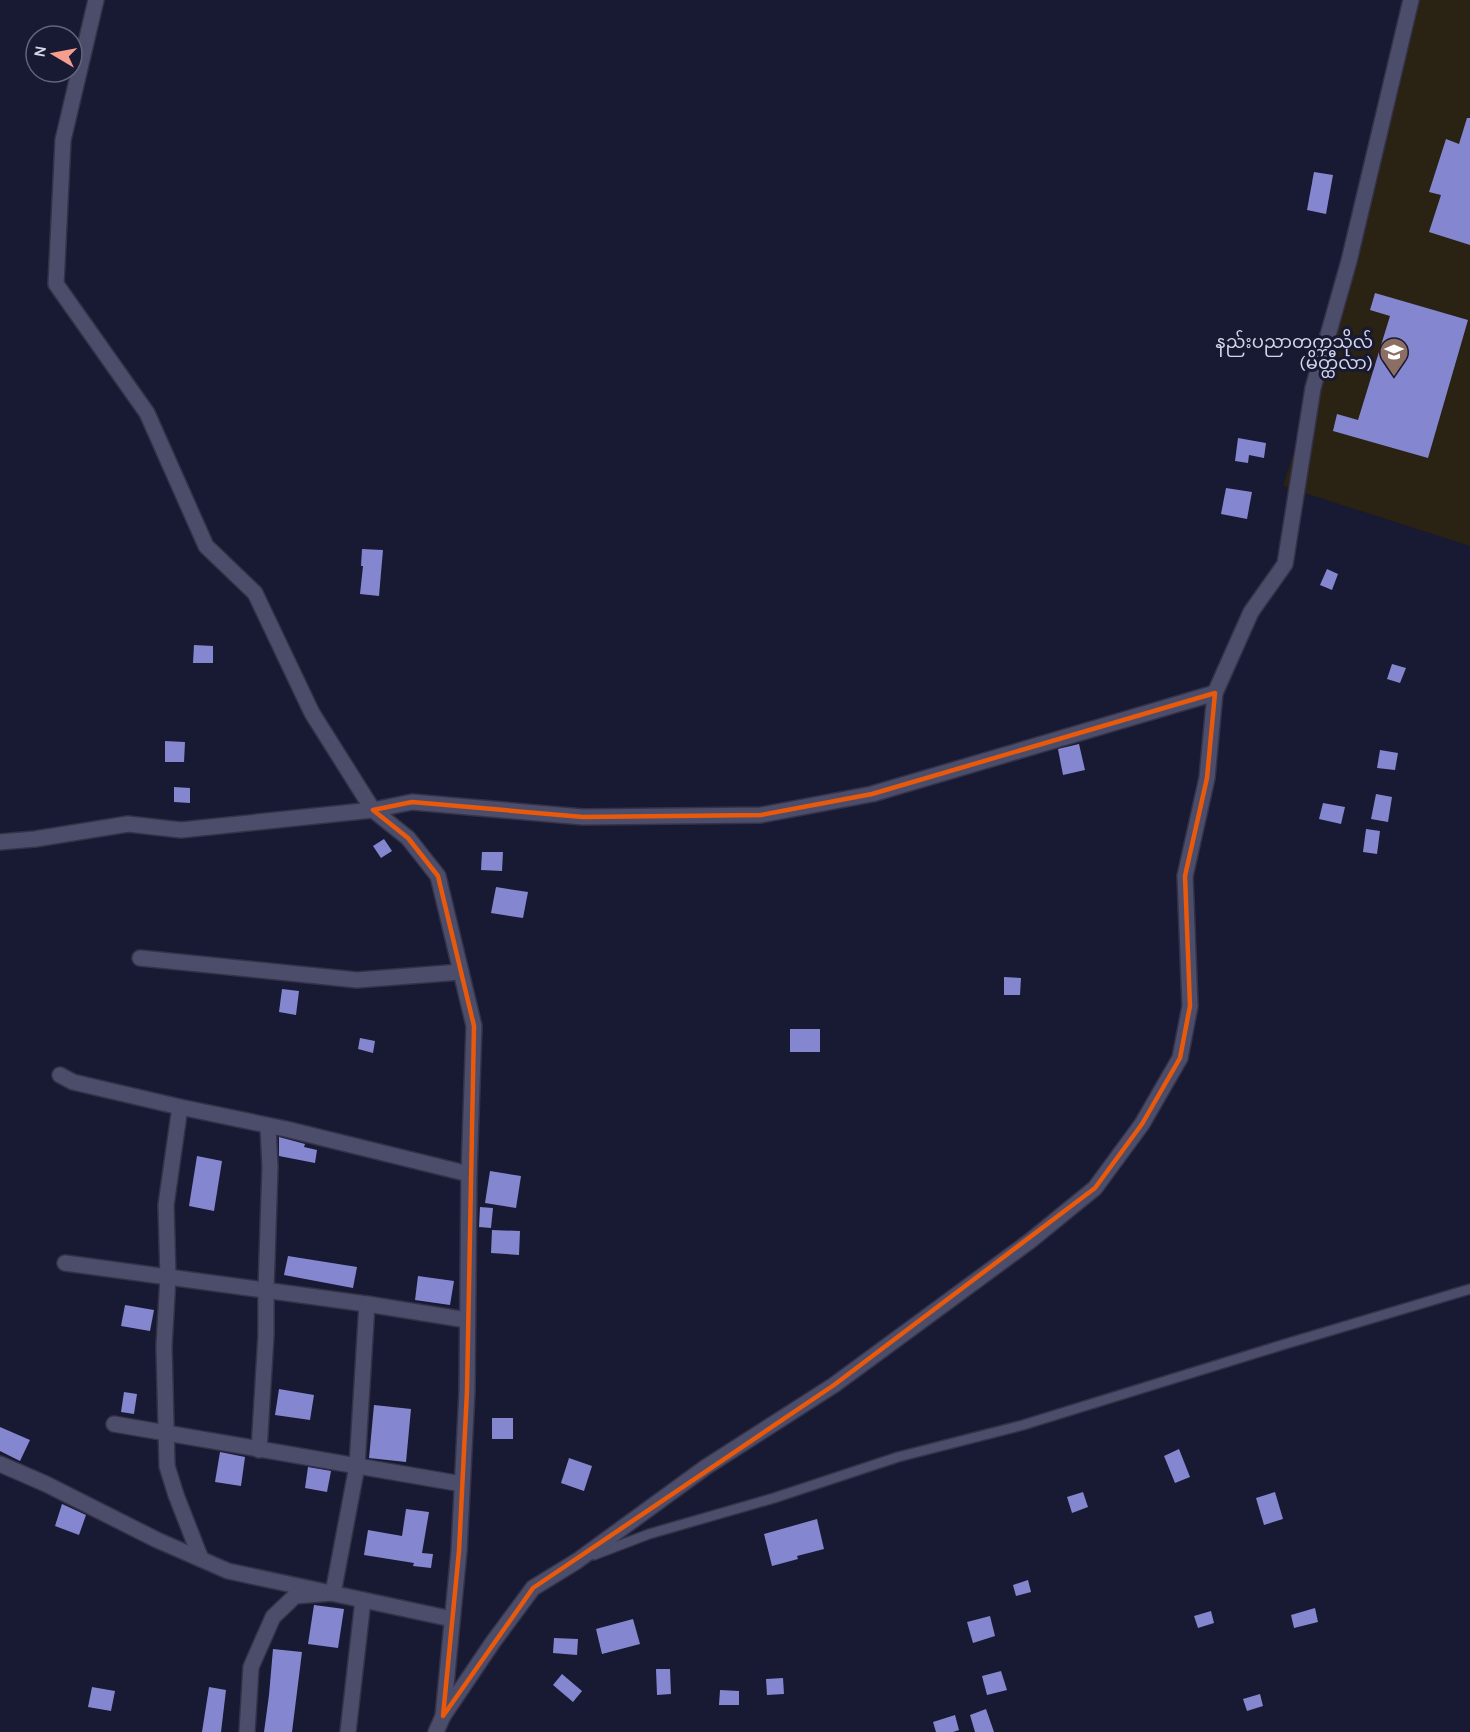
<svg xmlns="http://www.w3.org/2000/svg" width="1470" height="1732" font-family="Karla,'Noto Sans Myanmar',sans-serif">
  <style>
    .education { fill: #2a2212 }
    .building { fill: #8487cf }
    .lines { fill: none; stroke-linecap: round; stroke-linejoin: round }
    .lane-casing { stroke: #333247; stroke-width: 12 }
    .street-casing { stroke: #333247; stroke-width: 18 }
    .secondary-casing { stroke: #333247; stroke-width: 18 }
    .lane { stroke: #4b4d6b; stroke-width: 9 }
    .street { stroke: #4b4d6b; stroke-width: 15 }
    .secondary { stroke: #4b4d6b; stroke-width: 15 }
    .marked { fill: none; stroke: #e8590c; stroke-width: 4.5; stroke-linejoin: round }
    .labels { text-anchor: middle; dominant-baseline: central; stroke-width: 6; stroke-linejoin: round; paint-order: stroke }
    .poi-label { font-size: 18px; fill: #d4d6e8; stroke: #181932; text-anchor: end }
  </style>
  <rect width="100%" height="100%" fill="#181932"/>
  <polygon class="education" points="1418,0 1470,0 1470,546 1283,486 1353,268"/>
  <g class="building">
    <polygon points="1467,118 1470,118 1470,245 1429,232 1441,195 1429,192 1446,139 1459,144"/>
    <polygon points="1314,172 1333,175 1326,214 1307,210"/>
    <polygon points="1375,293 1468,320 1428,458 1333,431 1337,414 1358,420 1390,316 1370,310"/>
    <polygon points="1238,438 1266,443 1264,458 1249,455 1248,463 1235,461"/>
    <polygon points="1226,488 1252,492 1247,519 1221,514"/>
    <polygon points="362,549 383,550 379,596 360,594 363,566 361,566"/>
    <polygon points="1327,569 1338,574 1332,590 1320,585"/>
    <polygon points="194,645 213,646 213,663 193,663"/>
    <polygon points="1392,664 1406,668 1400,683 1387,679"/>
    <polygon points="165,741 185,742 184,762 165,762"/>
    <polygon points="1079,744 1085,770 1063,775 1058,749"/>
    <polygon points="1380,750 1398,753 1395,770 1377,768"/>
    <polygon points="174,787 190,788 190,803 174,802"/>
    <polygon points="1376,794 1392,797 1388,822 1371,819"/>
    <polygon points="1323,803 1345,807 1341,824 1319,819"/>
    <polygon points="1366,829 1380,831 1377,854 1363,852"/>
    <polygon points="384,839 392,851 381,858 373,846"/>
    <polygon points="482,852 503,852 502,871 481,870"/>
    <polygon points="496,887 528,892 523,918 491,913"/>
    <polygon points="1004,977 1021,978 1020,995 1004,995"/>
    <polygon points="282,989 299,991 296,1015 279,1012"/>
    <rect x="790" y="1029" width="30" height="23"/>
    <polygon points="360,1038 375,1041 373,1053 358,1049"/>
    <polygon points="279,1137 305,1144 304,1147 317,1150 315,1163 279,1156"/>
    <polygon points="197,1156 222,1161 214,1211 189,1206"/>
    <polygon points="490,1171 521,1176 516,1208 485,1203"/>
    <polygon points="480,1207 493,1208 491,1228 479,1227"/>
    <polygon points="492,1230 520,1231 519,1255 491,1253"/>
    <polygon points="288,1256 357,1267 353,1288 284,1275"/>
    <polygon points="418,1276 454,1281 450,1305 415,1300"/>
    <polygon points="125,1305 154,1310 150,1331 121,1326"/>
    <polygon points="279,1389 314,1395 310,1420 275,1415"/>
    <polygon points="124,1392 137,1394 134,1414 121,1412"/>
    <polygon points="374,1405 411,1409 406,1462 369,1458"/>
    <rect x="492" y="1418" width="21" height="21"/>
    <polygon points="0,1427 30,1440 20,1461 0,1451"/>
    <polygon points="1179,1449 1190,1477 1175,1483 1164,1456"/>
    <polygon points="220,1452 245,1457 241,1486 215,1482"/>
    <polygon points="569,1458 592,1466 584,1491 561,1483"/>
    <polygon points="308,1467 331,1471 327,1492 305,1488"/>
    <polygon points="1083,1492 1088,1507 1072,1513 1067,1497"/>
    <polygon points="1275,1492 1283,1519 1264,1525 1256,1498"/>
    <polygon points="62,1504 86,1515 79,1535 55,1526"/>
    <polygon points="406,1509 429,1512 422,1553 433,1554 431,1568 413,1566 414,1563 364,1555 368,1530 402,1536"/>
    <polygon points="817,1519 824,1549 797,1556 798,1559 772,1566 764,1534"/>
    <polygon points="1028,1580 1031,1592 1016,1596 1013,1585"/>
    <polygon points="314,1605 344,1609 338,1648 308,1644"/>
    <polygon points="1315,1608 1318,1622 1294,1628 1291,1615"/>
    <polygon points="1211,1611 1214,1623 1198,1628 1194,1616"/>
    <polygon points="990,1616 995,1636 973,1643 967,1622"/>
    <polygon points="633,1619 640,1644 602,1654 596,1629"/>
    <polygon points="554,1638 578,1639 577,1655 553,1653"/>
    <polygon points="273,1649 302,1652 292,1732 264,1732 269,1695"/>
    <polygon points="656,1669 670,1669 671,1694 657,1695"/>
    <polygon points="1001,1671 1007,1690 987,1695 982,1676"/>
    <polygon points="562,1674 582,1691 573,1702 553,1685"/>
    <polygon points="783,1678 784,1694 767,1695 766,1679"/>
    <polygon points="92,1687 115,1691 111,1711 88,1707"/>
    <polygon points="209,1687 226,1690 221,1732 202,1732"/>
    <polygon points="720,1690 739,1691 739,1705 719,1705"/>
    <polygon points="1260,1694 1263,1706 1247,1711 1243,1699"/>
    <polygon points="986,1709 994,1732 975,1732 970,1715"/>
    <polygon points="955,1715 959,1730 953,1732 936,1732 933,1722"/>
  </g>
  <g class="lines">
    <g class="lane-casing">
      <polyline id="lane" points="594,1555 649,1534 774,1498 898,1457 1023,1425 1282,1345 1470,1289"/>
    </g>
    <g class="street-casing">
      <g id="street">
        <polyline points="96,0 63,140 56,284 147,413 206,546 255,593 312,713 373,810 408,838 438,876 474,1026 469,1174 467,1391 459,1551 443,1716"/>
        <polyline points="0,842 35,839 128,824 181,830 373,810 412,802 583,817 761,815 872,794 1215,693"/>
        <polyline points="140,958 357,980 461,972"/>
        <polyline points="60,1075 73,1082 180,1107 286,1129 469,1174"/>
        <polyline points="180,1107 166,1205 168,1277 164,1346 167,1466 176,1495 201,1559"/>
        <polyline points="65,1263 367,1304 467,1320"/>
        <polyline points="114,1424 462,1484"/>
        <polyline points="259,1450 266,1335 266,1290 270,1167 268,1126"/>
        <polyline points="0,1464 46,1484 157,1540 228,1571 452,1619"/>
        <polyline points="247,1732 251,1667 273,1617 295,1596 333,1593 357,1466 367,1304"/>
        <polyline points="348,1732 363,1600"/>
      </g>
    </g>
    <g class="secondary-casing">
      <polyline id="secondary" points="436,1732 443,1716 493,1642 533,1588 577,1561 706,1467 834,1385 1030,1241 1095,1188 1142,1124 1180,1058 1190,1006 1185,876 1207,778 1215,693 1251,612 1285,564 1313,388 1349,261 1411,0"/>
    </g>
    <use href="#lane" class="lane"/>
    <use href="#street" class="street"/>
    <use href="#secondary" class="secondary"/>
  </g>
  <path class="marked" d="M1215 693 1207 778 1185 876 1190 1006 1180 1058 1142 1124 1095 1188 834 1385 533 1588 443 1716 459 1551 467 1391 474 1026 438 876 408 838 373 810 412 802 583 817 761 815 872 794Z"/>
  <defs>
    <g id="university-pin" transform="scale(1.5)"><path d="M0 17L-7.5 6A9.5 9.5 0 1 1 7.5 6Z" fill="#8d6e63" stroke="#181932"/><path d="M0-5L7-2L0 1L-7-2ZM-4 1L0 2.5L4 1V4Q0 6-4 4Z" fill="#fff"/></g>
  </defs>
  <g fill-rule="evenodd">
    <use href="#university-pin" x="1394" y="352"/>
  </g>
  <g class="labels">
    <g class="poi-label">
      <text x="1373" y="342">နည်းပညာတက္ကသိုလ်<tspan x="1373" dy="21">(မိတ္ထီလာ)</tspan></text>
    </g>
  </g>
  <g transform="translate(54 54) rotate(280)"><circle r="28" fill="#181932" stroke="#63657b" stroke-width="1.5"/>
  <path d="M0-4.5L10 22L0 15L-10 22Z" fill="#f59d8e"/>
  <text y="-9" font-size="16" font-weight="bold" text-anchor="middle" fill="#d4d6e8">N</text>
  </g>
</svg>
